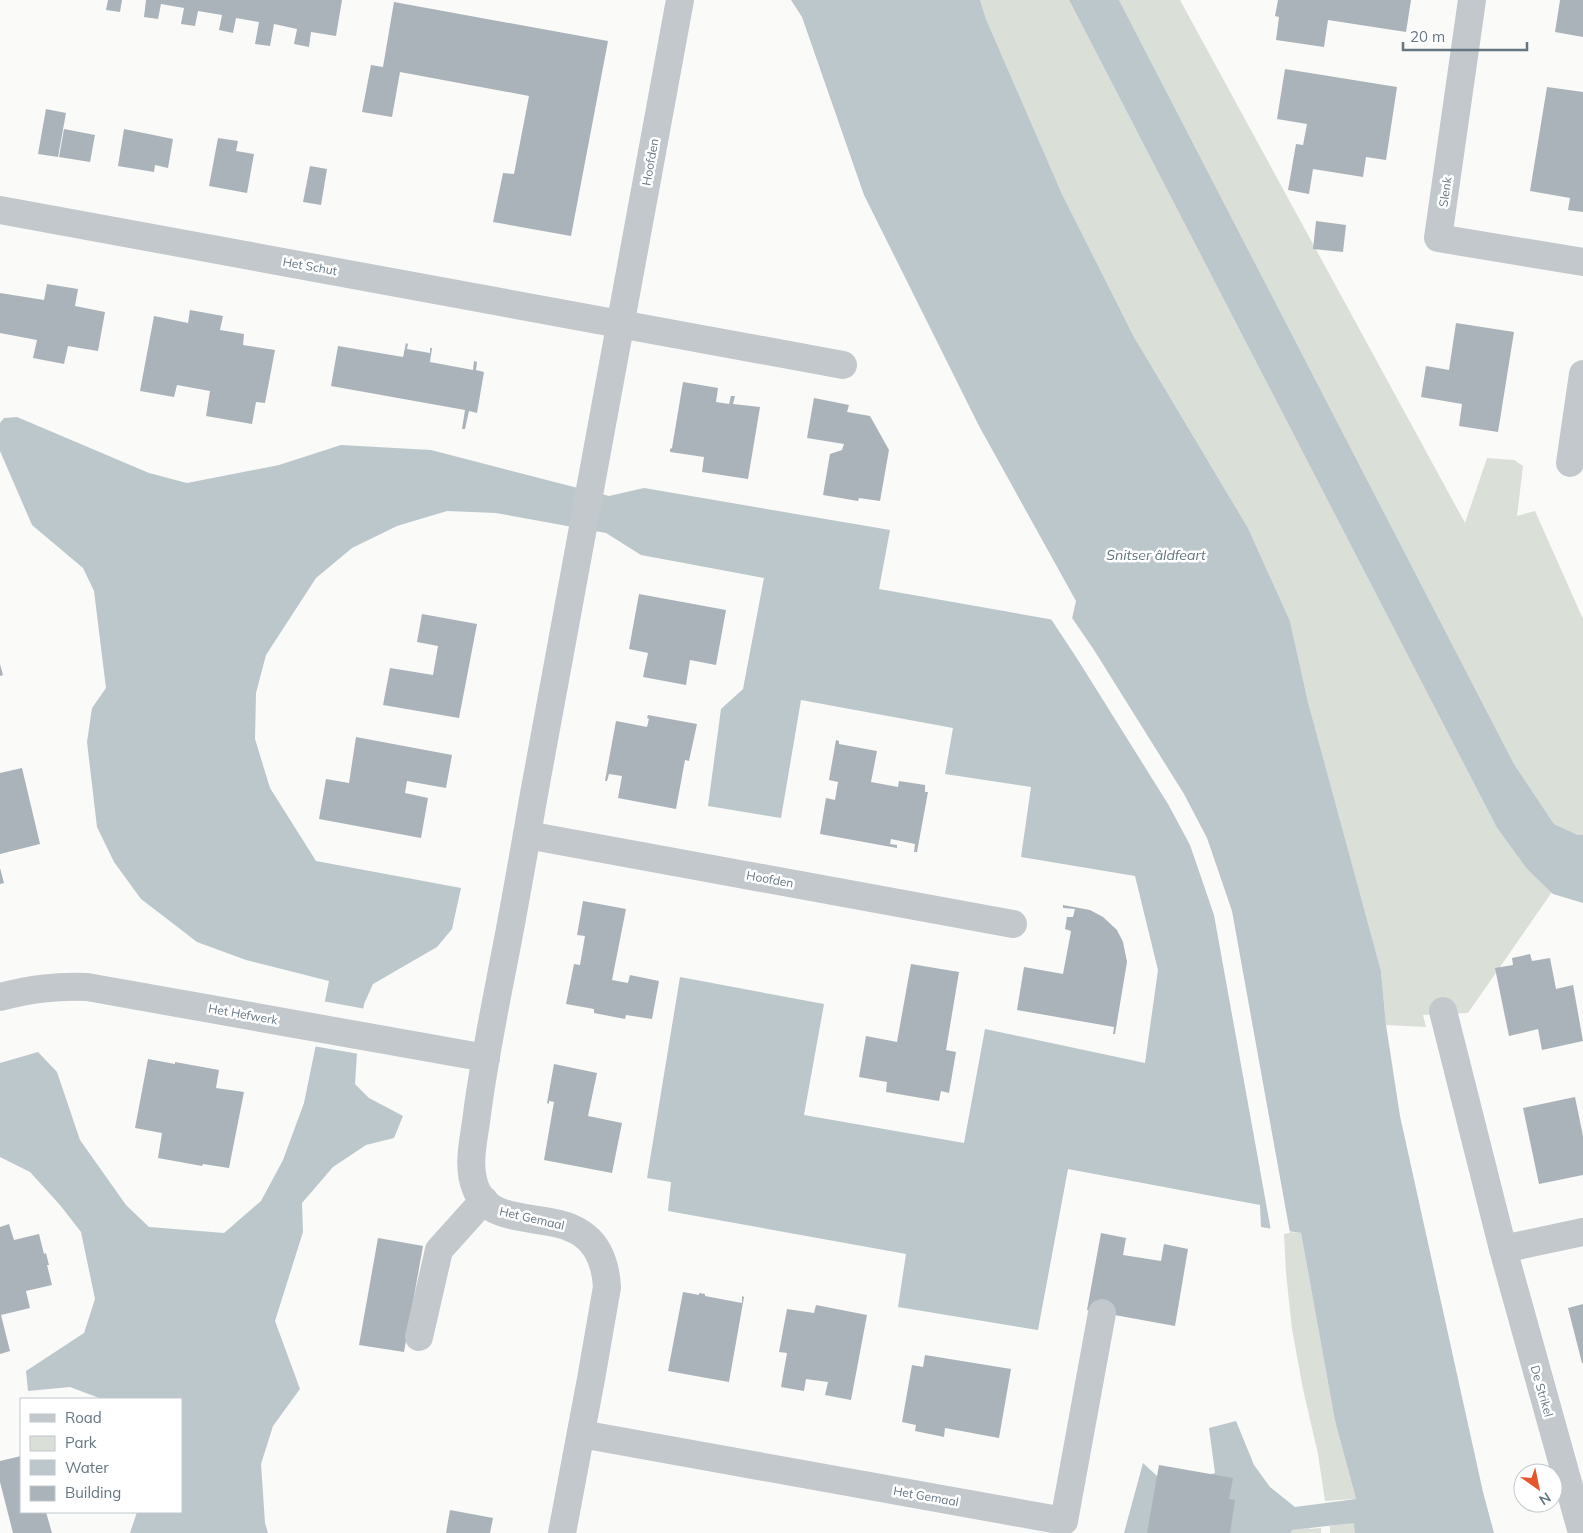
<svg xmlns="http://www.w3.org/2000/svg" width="1583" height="1533" font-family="Mulish,sans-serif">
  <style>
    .green { fill: #dadfd7 }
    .water { fill: #bbc7cb }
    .pier { fill: #fafaf8 }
    .building { fill: #aab3b9 }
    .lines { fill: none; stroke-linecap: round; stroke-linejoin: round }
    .street { stroke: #c3c8cc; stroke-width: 28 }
    .labels { text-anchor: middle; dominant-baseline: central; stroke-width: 5; stroke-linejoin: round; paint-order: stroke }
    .street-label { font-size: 12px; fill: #657683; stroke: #fff }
    .water-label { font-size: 14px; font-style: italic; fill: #60757c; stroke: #fff }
  </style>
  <rect width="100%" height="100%" fill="#fafaf8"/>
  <g class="green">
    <polygon points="980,0 1069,0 1497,828 1527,869 1552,892 1468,1013 1423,1015 1426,1027 1386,1025 1381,971 1308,702 1290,621 1248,528 1134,337 1062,194 986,19"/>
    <polygon points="1119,0 1180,0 1465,523 1487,458 1514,460 1523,466 1517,516 1535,511 1583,619 1583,835 1578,835 1554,824 1514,764"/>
    <polygon points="1289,1232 1301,1233 1335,1421 1356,1499 1325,1501 1318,1454 1303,1389 1292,1329 1286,1273 1284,1234 1290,1233"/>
    <polygon points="1355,1522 1355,1533 1330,1533 1330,1526"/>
    <polygon points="1310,1528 1310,1529 1321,1528 1321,1533 1291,1533 1292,1530"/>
  </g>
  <g class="water">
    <polygon points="791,0 980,0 986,19 1062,194 1134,337 1248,528 1290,621 1308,702 1381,971 1386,1025 1400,1116 1483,1492 1494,1533 1355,1533 1354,1523 1292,1530 1291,1533 1124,1533 1143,1463 1169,1487 1215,1473 1209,1428 1236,1421 1254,1465 1270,1487 1295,1507 1356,1499 1335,1421 1301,1233 1261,1227 1260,1205 1068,1169 1038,1330 898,1307 906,1254 668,1211 671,1182 647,1178 680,977 824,1004 804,1115 964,1143 985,1029 1145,1063 1158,970 1135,876 1021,857 1031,787 945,774 953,728 801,700 781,818 708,806 721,709 743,689 764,578 641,555 606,533 496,513 447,511 397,526 352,548 316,578 266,655 256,693 255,739 270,788 316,861 461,888 452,929 437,947 373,984 364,1004 357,1053 355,1084 369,1098 403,1116 394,1138 366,1145 333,1167 302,1203 303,1232 275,1321 300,1389 273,1426 261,1464 265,1523 268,1533 130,1533 137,1512 181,1512 181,1399 102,1399 70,1387 28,1391 26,1371 84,1333 95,1299 81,1232 60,1205 30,1172 0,1157 0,1063 38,1052 57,1072 80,1140 126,1205 149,1227 224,1233 261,1201 283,1160 304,1103 329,981 246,960 197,942 141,899 114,862 97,827 87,742 92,708 106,688 94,591 83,568 32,525 0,451 0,423 4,418 17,417 149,473 187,483 279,465 341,445 431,450 609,496 644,488 890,530 879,589 1071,623 1076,601 979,426 864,195 802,17"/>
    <polygon points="1069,0 1119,0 1514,764 1554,824 1578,835 1583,835 1583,903 1553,894 1527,869 1497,828"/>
  </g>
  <g class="pier">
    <polygon points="1070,615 1094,650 1184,794 1207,838 1232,911 1290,1233 1271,1231 1214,915 1190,845 1168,804 1078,660 1049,616 1069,620"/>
    <polygon points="322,1001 366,1009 359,1054 313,1046"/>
  </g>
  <g class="building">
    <polygon points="108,0 122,0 120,12 106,10"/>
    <polygon points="146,0 342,0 336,36 311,32 309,47 294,44 297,29 274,24 270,46 255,44 259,22 236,18 233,33 219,30 222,15 198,11 195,26 181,24 184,8 161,4 158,19 144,17"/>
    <polygon points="1278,0 1411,0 1406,32 1328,20 1324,47 1276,40 1279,17 1275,16"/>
    <polygon points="1560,0 1583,0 1583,37 1555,32"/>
    <polygon points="394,2 608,41 571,236 493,222 503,173 514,174 529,96 400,72 392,117 362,112 371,65 383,67"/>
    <polygon points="1285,69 1397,87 1386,160 1366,157 1363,177 1313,169 1309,194 1288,190 1296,144 1303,145 1307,124 1277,119"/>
    <polygon points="1547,87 1583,92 1583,212 1568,210 1570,198 1530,191"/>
    <polygon points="46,109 66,113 58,157 38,154"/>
    <polygon points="64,129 95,135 90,162 59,157"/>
    <polygon points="124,129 173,139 168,168 155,165 154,172 118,166"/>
    <polygon points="218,138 238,141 236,151 254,154 247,193 209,186"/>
    <polygon points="310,166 327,169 321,205 303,202"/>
    <polygon points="1316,221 1346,225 1343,252 1313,249"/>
    <polygon points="47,284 78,289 75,306 105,312 98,351 68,346 64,364 33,358 37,340 0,333 0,293 44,300"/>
    <polygon points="190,310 223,316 220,330 244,334 243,345 275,350 265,403 256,402 252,424 206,416 210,391 177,385 174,397 140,391 154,316 188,323"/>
    <polygon points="1456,323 1514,332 1498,432 1459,426 1462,404 1421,397 1426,366 1449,370"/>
    <polygon points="406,343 408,344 407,349 430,353 430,348 432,348 430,362 473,370 474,361 477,362 476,370 484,372 477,413 469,411 465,429 462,429 465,410 331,386 338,346 403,357"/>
    <polygon points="683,382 718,388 716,402 729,404 731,396 735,396 733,404 760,407 748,479 702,472 704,457 670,452 670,449 672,448"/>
    <polygon points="814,398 849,405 847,412 870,416 889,450 880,501 859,498 858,501 823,495 830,454 842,450 844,444 807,438"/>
    <polygon points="639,594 726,610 716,665 690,660 686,685 643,677 648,653 629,649"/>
    <polygon points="422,614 477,624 459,718 383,705 390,668 433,675 438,646 417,642"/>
    <polygon points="0,664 3,675 0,676"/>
    <polygon points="648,715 697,724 689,761 685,760 676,809 618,798 622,776 609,774 607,781 605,781 616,721 647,727 649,719 647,718"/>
    <polygon points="356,737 452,755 446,788 407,781 405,793 428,798 421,838 319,819 326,779 349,783"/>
    <polygon points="836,740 839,741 839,744 877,751 871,782 898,787 899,781 925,785 925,792 928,792 917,852 914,852 915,844 891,839 890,844 897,845 897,848 820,834 826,798 835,800 838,782 829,780"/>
    <polygon points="22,768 40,844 0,854 0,773"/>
    <polygon points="0,868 4,883 0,884"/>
    <polygon points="583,901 626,909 612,980 628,983 630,975 659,981 652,1019 626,1015 625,1019 594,1013 594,1009 566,1004 574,964 580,965 585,936 577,935"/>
    <polygon points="1063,905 1090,910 1103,917 1117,930 1123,942 1127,962 1115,1034 1113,1034 1114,1027 1017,1010 1024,967 1063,974 1071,931 1065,929 1067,917 1073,917 1075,909 1063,908"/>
    <polygon points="1530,954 1532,961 1550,958 1556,989 1573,985 1583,1041 1542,1050 1538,1029 1509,1036 1495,968 1513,965 1512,958"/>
    <polygon points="911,964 959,972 946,1050 956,1052 949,1093 941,1091 939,1101 886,1092 887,1082 859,1077 866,1036 897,1042"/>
    <polygon points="148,1059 175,1064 175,1062 219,1070 216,1088 244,1092 229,1168 203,1164 202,1166 158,1158 162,1133 135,1128"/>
    <polygon points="554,1064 597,1073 588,1116 622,1123 612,1173 544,1160 554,1102 549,1101 549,1104 547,1103"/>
    <polygon points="1575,1097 1583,1136 1583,1175 1539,1184 1523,1108"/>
    <polygon points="9,1224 14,1240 39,1234 44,1254 46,1253 49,1265 47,1265 52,1285 26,1291 30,1308 1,1315 10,1351 0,1354 0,1227"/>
    <polygon points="1101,1233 1126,1238 1123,1255 1161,1261 1164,1244 1188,1249 1175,1326 1087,1310"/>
    <polygon points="378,1238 423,1246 404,1352 359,1345"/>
    <polygon points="683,1292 699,1295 699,1293 705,1294 705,1296 742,1303 742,1296 744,1297 729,1382 668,1371"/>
    <polygon points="1583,1304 1583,1363 1582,1363 1568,1308"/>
    <polygon points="816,1305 867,1315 851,1400 825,1395 828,1382 806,1379 804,1391 781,1387 787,1353 779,1352 787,1309 814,1313"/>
    <polygon points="925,1355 1011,1369 999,1438 945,1428 944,1437 915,1431 916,1425 902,1422 912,1365 923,1367"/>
    <polygon points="21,1456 21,1512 46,1512 52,1533 13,1533 0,1482 0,1461"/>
    <polygon points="1159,1465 1233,1478 1229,1499 1235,1500 1230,1533 1147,1533"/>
    <polygon points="450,1510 493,1518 490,1533 446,1533"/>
  </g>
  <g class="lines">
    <g class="street">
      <polyline points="1472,0 1438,238 1583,262"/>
      <polyline points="0,210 843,365"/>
      <polyline points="1570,463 1583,374"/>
      <polyline points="527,835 1013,924"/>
      <path d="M0 997C31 989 54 986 87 987L486 1058"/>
      <polyline points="1443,1011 1503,1249"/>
      <polyline points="419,1337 439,1250 484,1200"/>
      <polyline points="581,1434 1064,1521 1102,1313"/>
      <path d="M562 1533 591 1379 607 1287C601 1188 498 1244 476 1189 467 1168 473 1143 476 1122 483 1064 495 1007 506 950 516 898 525 846 534 794L680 0"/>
      <polyline points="1582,1533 1503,1249 1583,1232"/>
    </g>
  </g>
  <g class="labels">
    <g class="street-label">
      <text transform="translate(650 162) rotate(-80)">Hoofden</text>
      <text transform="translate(1445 192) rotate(-82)">Slenk</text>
      <text transform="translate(310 266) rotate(10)">Het Schut</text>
      <text transform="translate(770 879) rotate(10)">Hoofden</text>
      <text transform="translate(243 1014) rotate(10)">Het Hefwerk</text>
      <text transform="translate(532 1218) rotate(13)">Het Gemaal</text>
      <text transform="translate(1542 1391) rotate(74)">De Strikel</text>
      <text transform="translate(926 1496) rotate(10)">Het Gemaal</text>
    </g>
    <g class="water-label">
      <text x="1156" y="555">Snitser âldfeart</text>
    </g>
  </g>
  <rect x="20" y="1398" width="162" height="115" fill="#ffffff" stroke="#c1c8cd"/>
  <rect x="30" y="1414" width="25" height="8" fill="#c3c8cc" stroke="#c1c8cd"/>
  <text x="65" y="1423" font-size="15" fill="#657683">Road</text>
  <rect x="30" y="1436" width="25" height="15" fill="#dadfd7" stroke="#c1c8cd"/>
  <text x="65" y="1448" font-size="15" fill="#657683">Park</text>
  <rect x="30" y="1460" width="25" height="15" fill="#bbc7cb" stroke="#c1c8cd"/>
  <text x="65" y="1473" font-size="15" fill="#657683">Water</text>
  <rect x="30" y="1486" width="25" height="15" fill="#aab3b9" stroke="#c1c8cd"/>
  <text x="65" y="1498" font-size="15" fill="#657683">Building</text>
  <g transform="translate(1538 1488) rotate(147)"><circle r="24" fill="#ffffff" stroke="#c1c8cd"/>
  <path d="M0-4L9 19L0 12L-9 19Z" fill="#e4572e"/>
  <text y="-8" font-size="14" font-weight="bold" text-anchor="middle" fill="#657683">N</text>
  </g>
  <path d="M1403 42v8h124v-8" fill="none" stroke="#657683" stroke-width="2.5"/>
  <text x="1410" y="42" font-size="15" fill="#657683" stroke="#ffffff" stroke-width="4" paint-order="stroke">20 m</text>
</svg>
